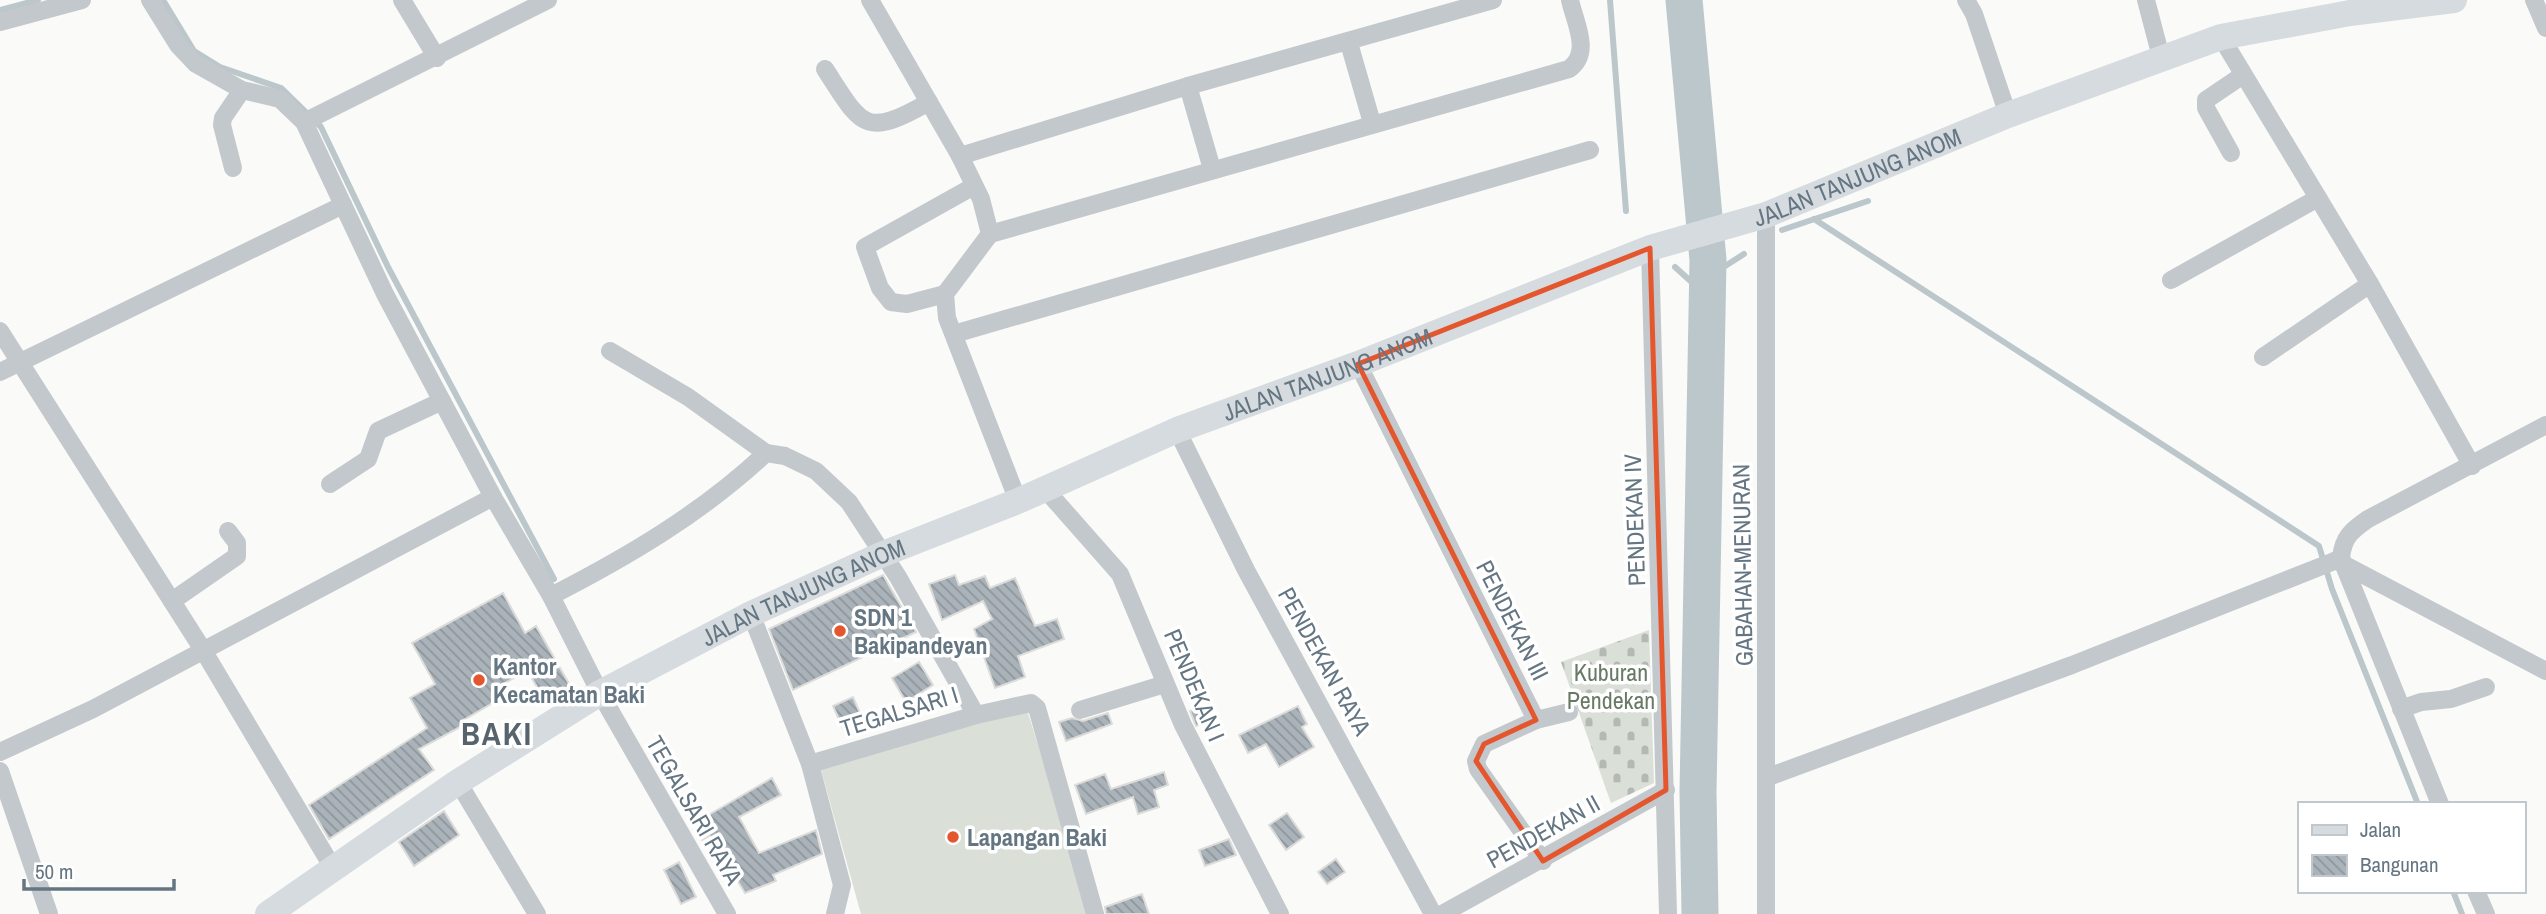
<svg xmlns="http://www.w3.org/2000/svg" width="2546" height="914" font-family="'Archivo Narrow',sans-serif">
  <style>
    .cemetery { fill: url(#cemetery-stones) }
    .pitch { fill: #dadfd7 }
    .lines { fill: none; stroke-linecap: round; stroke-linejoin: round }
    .stream { stroke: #bbc7cb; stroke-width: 6 }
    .river { stroke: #bbc7cb; stroke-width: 37 }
    .building { fill: url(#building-back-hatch); stroke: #dcdcda; stroke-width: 2 }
    .street { stroke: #c3c8cc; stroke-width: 18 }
    .secondary { stroke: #d6dbdf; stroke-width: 26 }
    .marked { fill: none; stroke: #e4572e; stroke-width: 5; stroke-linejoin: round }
    .poi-dot { fill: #e4572e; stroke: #fff; stroke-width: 2.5 }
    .labels { text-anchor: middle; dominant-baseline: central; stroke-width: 7; stroke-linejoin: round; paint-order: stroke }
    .street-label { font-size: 24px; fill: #657683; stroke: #fff }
    .poi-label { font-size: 24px; font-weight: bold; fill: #657683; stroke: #fff; text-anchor: start }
    .park-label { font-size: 24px; fill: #687a64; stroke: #fff }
    .district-label { font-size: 32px; font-weight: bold; letter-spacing: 2px; fill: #57646e; stroke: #fff }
  </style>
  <defs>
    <pattern id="cemetery-stones" width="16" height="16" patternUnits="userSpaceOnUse" patternTransform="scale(1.75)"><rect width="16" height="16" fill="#dadfd7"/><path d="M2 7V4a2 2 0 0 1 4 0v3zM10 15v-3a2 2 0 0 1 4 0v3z" fill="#b4b9b4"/></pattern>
    <pattern id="building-back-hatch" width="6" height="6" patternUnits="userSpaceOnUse" patternTransform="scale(1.75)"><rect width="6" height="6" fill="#aab3b9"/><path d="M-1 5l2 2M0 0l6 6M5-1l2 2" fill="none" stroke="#8e969c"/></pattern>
  </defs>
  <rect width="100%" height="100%" fill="#fafaf8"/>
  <polygon class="cemetery" points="1649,630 1654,783 1611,803 1561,662"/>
  <polygon class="pitch" points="1023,697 1091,914 861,914 818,759"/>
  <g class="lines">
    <g class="stream">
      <polyline points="163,0 194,51 220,67 281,88 321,127 388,267 554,579"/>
      <polyline points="1610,0 1626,211"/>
      <polyline points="0,10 38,0"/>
      <polyline points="1814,219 2319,546 2332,589 2418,804"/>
      <polyline points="1782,230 1868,201"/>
      <polyline points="1675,267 1707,296"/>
      <polyline points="1708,277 1744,254"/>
      <polyline points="2453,891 2462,914"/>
    </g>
    <polyline class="river" points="1684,0 1708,260 1698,792 1700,914"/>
  </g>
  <g class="building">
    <polygon points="883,575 916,632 793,690 769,629"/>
    <polygon points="955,575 959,585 985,576 990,588 1015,578 1035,626 1057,619 1064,639 1018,656 1025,677 995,688 974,629 992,619 983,601 942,620 929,584"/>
    <polygon points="503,593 525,633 536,626 572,689 547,704 527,670 497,688 503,697 462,721 464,725 419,749 434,770 329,839 309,805 427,728 410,698 435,684 412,643"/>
    <polygon points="919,662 933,685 906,702 892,678"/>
    <polygon points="853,697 867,729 847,738 833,706"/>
    <polygon points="1205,706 1210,721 1196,726 1190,711"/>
    <polygon points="1298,706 1307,724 1302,727 1314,747 1279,767 1266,744 1248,753 1239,735"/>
    <polygon points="1108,713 1112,724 1066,741 1059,722 1072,718 1083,721"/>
    <polygon points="1164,772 1168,785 1154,790 1159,807 1138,814 1133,797 1086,814 1075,785 1105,774 1111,789"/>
    <polygon points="772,778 781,795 739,817 759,853 816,830 822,854 773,875 776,881 745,893 710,836 702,840 693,824"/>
    <polygon points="444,811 459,835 414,866 399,842"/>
    <polygon points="1287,813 1304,837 1286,850 1269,825"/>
    <polygon points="1229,839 1236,855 1205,866 1199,850"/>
    <polygon points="1336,859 1345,872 1327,884 1318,872"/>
    <polygon points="679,862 696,897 681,904 664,870"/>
    <polygon points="1142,894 1149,914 1106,914 1105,907"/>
  </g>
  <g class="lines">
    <g class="street">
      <polyline points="150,0 178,45 196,64 242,90 280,99 304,122 385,294 493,497 551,596 600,693 727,914"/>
      <polyline points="402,0 437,58"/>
      <polyline points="870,0 960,156 981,199 990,234 945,294 947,318 1018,501"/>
      <polyline points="1966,0 1974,14 2008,115"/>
      <polyline points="2146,0 2161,57"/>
      <polyline points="2534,0 2546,28"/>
      <polyline points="0,22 82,0"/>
      <polyline points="2221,37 2370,284 2472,466"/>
      <polyline points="1349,43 1372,123"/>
      <path d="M825 69C862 126 864 139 929 102"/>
      <polyline points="1188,86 1212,169"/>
      <polyline points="304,122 548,0"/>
      <polyline points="2231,153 2206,108 2206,100 2243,75"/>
      <polyline points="960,156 1188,86 1493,0"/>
      <polyline points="233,168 222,125 223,118 242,90"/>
      <polyline points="1766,215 1766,914"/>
      <path d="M990 234 1569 69C1592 53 1575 23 1570 0"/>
      <polyline points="1650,248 1668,914"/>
      <polyline points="2171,280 2318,198"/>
      <polyline points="945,294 907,304 891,302 880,288 865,247 974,186"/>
      <polyline points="0,331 203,650 333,868"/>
      <polyline points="954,334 1590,150"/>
      <polyline points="610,351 688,397 766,453"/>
      <polyline points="2263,357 2370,284"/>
      <polyline points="1358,364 1536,720 1484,744 1476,761 1478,769 1543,861"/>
      <polyline points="0,372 343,205"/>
      <polyline points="1177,430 1246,570 1433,914"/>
      <polyline points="330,484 368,459 378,431 442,401"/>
      <polyline points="1045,489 1120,574 1183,725 1280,914"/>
      <polyline points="2341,558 2440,804"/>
      <polyline points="2343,564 2546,671"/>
      <path d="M551 596C629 556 702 513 766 453L785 456 816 471 849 502 898 577 976 715"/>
      <polyline points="172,601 237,556 237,543 228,531"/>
      <polyline points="751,614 810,764"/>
      <polyline points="2401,709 2421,702 2451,699 2486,687"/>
      <polyline points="1080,710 1165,684"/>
      <polyline points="1536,720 1569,712"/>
      <polyline points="0,752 93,709 493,497"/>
      <polyline points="0,771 49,914"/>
      <path d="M1768 777 2072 665 2332 562 2341 558C2343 537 2352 530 2368 519L2546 425"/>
      <polyline points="458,782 537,914"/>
      <polyline points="2476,891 2486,914"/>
      <polyline points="835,914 842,885 810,764 976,715 1031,703 1037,708 1095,914"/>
      <polyline points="1442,914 1666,790"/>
    </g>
    <path class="secondary" id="s1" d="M268 914 458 782 600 693 751 614 883 554 1018 501 1177 430 1358 364 1650 248 1766 215 2008 115 2221 37 2350 13 2454 0"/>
  </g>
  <path class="marked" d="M1650 248 1666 790 1543 861 1476 761 1484 744 1536 720 1358 364Z"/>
  <g class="poi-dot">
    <circle cx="840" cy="631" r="7"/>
    <circle cx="479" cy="680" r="7"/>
    <circle cx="953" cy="837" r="7"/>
  </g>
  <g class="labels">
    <g class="street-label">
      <text stroke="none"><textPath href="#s1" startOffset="1760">JALAN TANJUNG ANOM</textPath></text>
      <text stroke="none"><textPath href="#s1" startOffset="1194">JALAN TANJUNG ANOM</textPath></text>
      <text transform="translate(1634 520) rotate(-92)">PENDEKAN IV</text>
      <text transform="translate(1742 565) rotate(-91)">GABAHAN-MENURAN</text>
      <text stroke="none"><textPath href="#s1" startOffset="626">JALAN TANJUNG ANOM</textPath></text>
      <text transform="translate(1513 620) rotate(63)">PENDEKAN III</text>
      <text transform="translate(1325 661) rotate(61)">PENDEKAN RAYA</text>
      <text transform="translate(1195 685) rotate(67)">PENDEKAN I</text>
      <text transform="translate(899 711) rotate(-17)">TEGALSARI I</text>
      <text transform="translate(695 810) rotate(60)">TEGALSARI RAYA</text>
      <text transform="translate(1543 831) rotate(-29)">PENDEKAN II</text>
    </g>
    <g class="poi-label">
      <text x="854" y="617">SDN 1<tspan x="854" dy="28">Bakipandeyan</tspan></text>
      <text x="493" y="666">Kantor<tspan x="493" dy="28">Kecamatan Baki</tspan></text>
      <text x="967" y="837">Lapangan Baki</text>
    </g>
    <g class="park-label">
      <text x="1611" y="672">Kuburan<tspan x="1611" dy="28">Pendekan</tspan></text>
    </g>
    <g class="district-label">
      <text x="497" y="733">BAKI</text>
    </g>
  </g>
  <rect x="2298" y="802" width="228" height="91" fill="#ffffff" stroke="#c1c8cd" stroke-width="2"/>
  <rect x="2312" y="825" width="35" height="10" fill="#d6dbdf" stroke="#c1c8cd" stroke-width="2"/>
  <text x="2360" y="837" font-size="21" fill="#657683">Jalan</text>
  <rect x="2312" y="855" width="35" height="21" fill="url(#building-back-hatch)" stroke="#c1c8cd" stroke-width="2"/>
  <text x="2360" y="872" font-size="21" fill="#657683">Bangunan</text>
  <path d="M24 879v10h150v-10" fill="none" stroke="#657683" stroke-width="3.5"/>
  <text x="35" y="879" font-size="21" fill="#657683" stroke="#ffffff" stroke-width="5" paint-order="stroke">50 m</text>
</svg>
